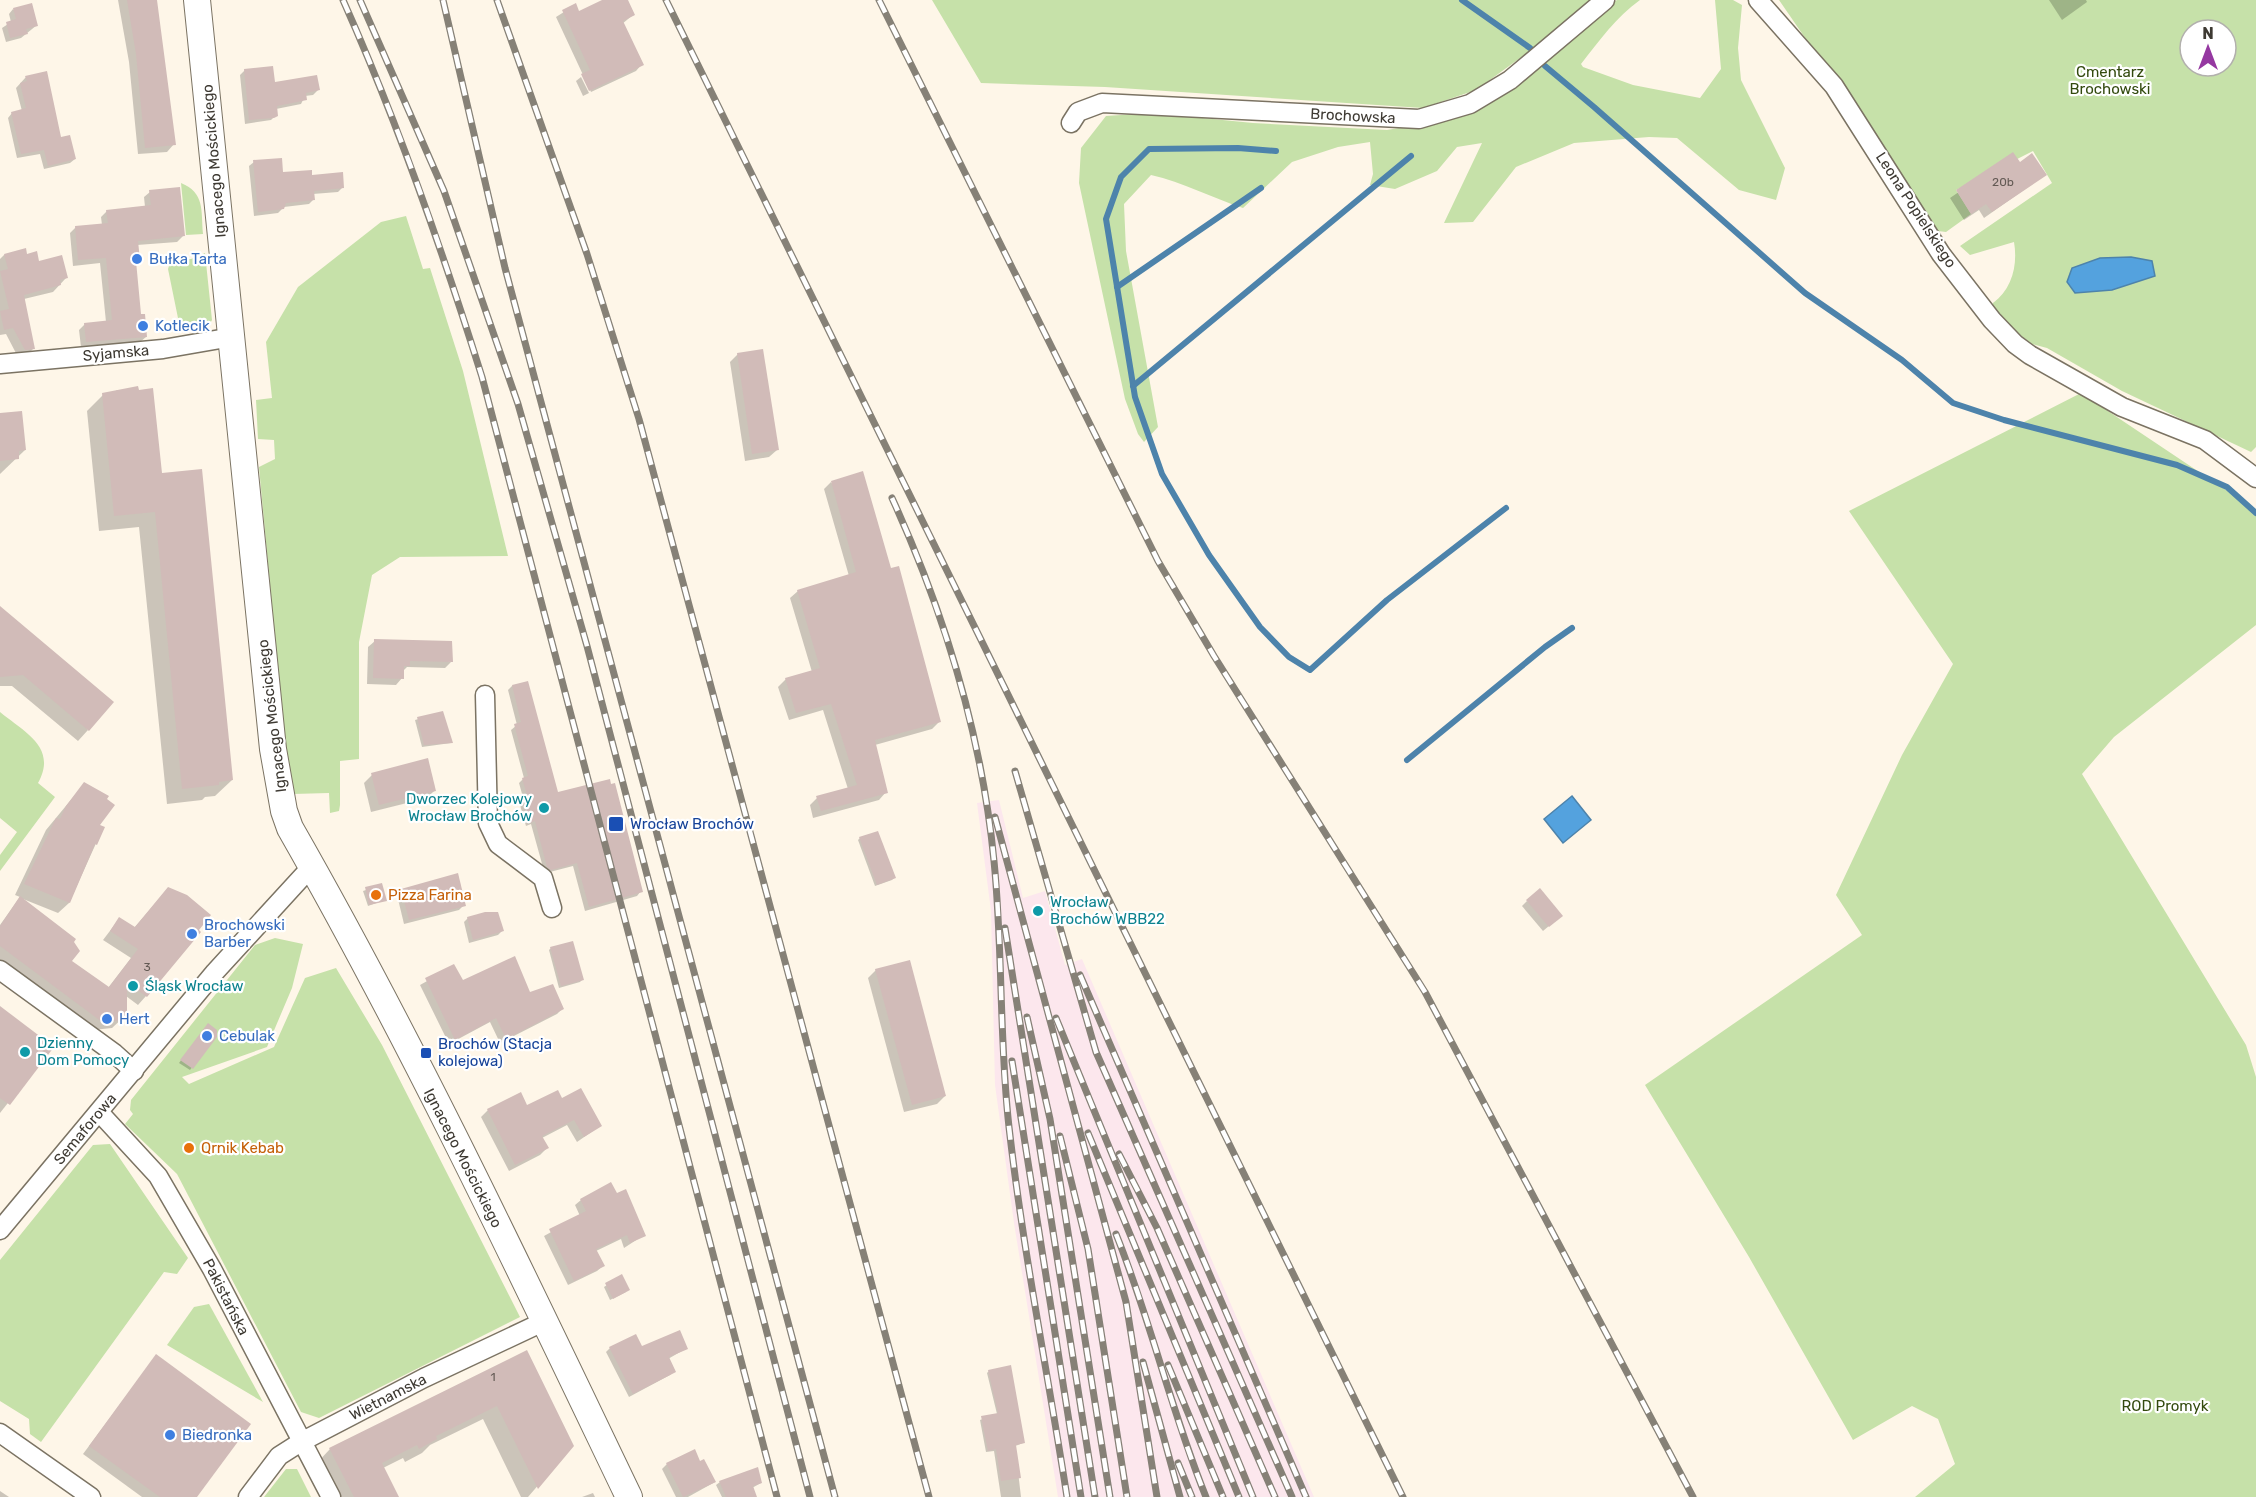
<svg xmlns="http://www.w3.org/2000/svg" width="2256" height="1497" font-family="Rubik,sans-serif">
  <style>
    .industrial { fill: #fce7ed }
    .green { fill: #c6e1a9; fill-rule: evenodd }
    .water { fill: #54a2de; stroke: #4d83ab; stroke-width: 1.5 }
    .shadow { fill: #0003 }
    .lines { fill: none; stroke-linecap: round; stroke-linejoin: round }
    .stream { stroke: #4d83ab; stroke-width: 6 }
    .building { fill: #d1bbb8 }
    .street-casing { stroke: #7b7363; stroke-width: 21 }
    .secondary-casing { stroke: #7b7363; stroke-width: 28 }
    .street { stroke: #fff; stroke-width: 18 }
    .secondary { stroke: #fff; stroke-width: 26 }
    .rail-casing { stroke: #868177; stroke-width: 7 }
    .rail { stroke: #fff; stroke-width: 4.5; stroke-dasharray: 14; stroke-linecap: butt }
    .shop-dot { fill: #3f7fe0; stroke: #fff; stroke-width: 2 }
    .culture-dot { fill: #0f9aa8; stroke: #fff; stroke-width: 2 }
    .transit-dot { fill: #1a4fb4; stroke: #fff; stroke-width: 2 }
    .food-dot { fill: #e8710a; stroke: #fff; stroke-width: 2 }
    .labels { text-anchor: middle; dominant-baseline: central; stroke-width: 4.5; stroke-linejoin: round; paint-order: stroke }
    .number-label { font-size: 12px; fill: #635a54 }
    .park-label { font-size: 15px; fill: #334a0e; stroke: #fff }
    .street-label { font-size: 15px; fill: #3e3a33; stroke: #fff }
    .shop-label { font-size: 15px; fill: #366cbe; stroke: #fff; text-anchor: start }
    .culture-label { font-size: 15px; fill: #0d838f; stroke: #fff; text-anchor: start }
    .transit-label { font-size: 15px; fill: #164399; stroke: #fff; text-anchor: start }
    .food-label { font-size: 15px; fill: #c56008; stroke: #fff; text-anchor: start }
  </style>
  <rect width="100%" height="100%" fill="#fef6e8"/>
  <polygon class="industrial" points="999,800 1023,898 1045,891 1065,965 1082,959 1314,1497 1058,1497 1014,1223 995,1085 991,911 977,803"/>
  <g class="green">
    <polygon points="932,0 1593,0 1552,35 1476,90 1423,108 1105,87 981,83"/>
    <path d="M1617 0H1640C1616 17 1599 41 1581 64L1583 67 1633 85 1700 98 1721 69 1715 0H1733L1742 5 1738 48 1741 80 1785 168 1776 200 1739 190 1677 138 1649 137 1574 143 1516 167 1473 222 1444 223 1482 143 1457 147 1437 171 1395 189 1370 185 1373 174 1370 142 1338 147 1292 162 1243 208C1212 198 1183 182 1151 175L1124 204 1126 251 1158 427 1144 442 1138 434 1125 399 1079 183 1081 148 1106 116 1152 113 1253 123 1387 130 1439 121Z"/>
    <path d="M1779 0H2256V447L2251 452 2122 391 2047 348 2032 344 2007 325 1993 308V303C2012 289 2018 265 2014 242L1970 255 1960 246 2052 183 2033 151 1956 190 1971 214 1946 232 1938 231ZM2190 30H2226V66H2190Z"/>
    <path d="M181 183C205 193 201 210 203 234L186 235Z"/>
    <polygon points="406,216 423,269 430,268 463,371 508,556 400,557 372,575 359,642 359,759 340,761 340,805 339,811 330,813 329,793 293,794 289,790 259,467 275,459 274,440 258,439 256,400 272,398 266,342 298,287 381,222"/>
    <polygon points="205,253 212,320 209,325 186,330 179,323 168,269 171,260 191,259"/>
    <polygon points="2081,393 2256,510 2256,625 2114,737 2082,774 2246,1045 2256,1077 2256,1497 1915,1497 1955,1464 1938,1419 1912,1406 1853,1440 1749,1257 1645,1085 1862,935 1836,895 1902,755 1953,664 1849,511"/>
    <path d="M0 712C24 732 58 747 38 783L55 797 0 871V855L17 832 0 818Z"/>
    <polygon points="275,938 303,944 292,988 267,1047 182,1077 189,1084 274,1047 305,978 336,968 382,1045 520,1317 319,1418 301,1412 177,1174 125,1124 133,1114 130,1110 131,1100 255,945"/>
    <polygon points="110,1144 188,1258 177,1274 164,1272 41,1442 30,1434 29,1419 0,1401 0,1260 93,1145"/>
    <polygon points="209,1304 263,1402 167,1345 194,1307"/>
    <polygon points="286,1469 297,1469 311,1497 264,1497"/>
  </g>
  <g class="water">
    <polygon points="2131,257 2152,261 2155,276 2112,290 2075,293 2067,282 2072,268 2100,258"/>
    <polygon points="1572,796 1591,820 1563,843 1544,819"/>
  </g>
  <g class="shadow">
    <polygon points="118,0 156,0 174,144 167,152 138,154 129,62"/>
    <polygon points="605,0 626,0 633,15 622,24 642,64 636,71 591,92 556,17 575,5 578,13"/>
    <polygon points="2049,0 2086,0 2087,2 2062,20"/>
    <polygon points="13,9 37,25 21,38 6,42 2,28 11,22 9,14"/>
    <polygon points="245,70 274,84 318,90 313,95 305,96 301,104 276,109 276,115 271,120 245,124 240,75"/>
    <polygon points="26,77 60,139 75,159 70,163 44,169 40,154 17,158 8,118 12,113 22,111 16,88"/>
    <polygon points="581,77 589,93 583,96 576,81"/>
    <polygon points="2013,155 2019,165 2045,175 1984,218 1979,210 1964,220 1950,198"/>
    <polygon points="254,162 282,174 311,176 342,188 338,192 313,194 313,200 309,204 284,207 278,213 254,216 249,166"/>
    <polygon points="150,192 183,236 177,242 137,245 138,260 135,263 140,315 146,337 140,342 81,347 79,330 85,324 106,322 100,263 73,266 70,233 76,227 102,225 101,217 107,211 145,207 144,197"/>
    <polygon points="4,255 26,256 66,278 53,292 24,299 33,349 26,356 18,357 6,334 0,335 0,259"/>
    <polygon points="738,354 777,450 769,457 745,461 730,362"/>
    <polygon points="117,390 152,390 160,474 232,780 215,796 205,797 202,800 167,804 139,527 99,531 87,411 103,395 113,394"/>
    <polygon points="0,415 25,450 0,474"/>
    <polygon points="831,482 890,570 939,722 932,729 875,745 886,792 879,800 813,818 810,805 817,798 848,789 823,710 789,720 778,687 786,679 812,672 790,598 798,591 849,576 824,489"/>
    <polygon points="0,608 88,730 78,741 12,686 0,686"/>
    <polygon points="375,641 451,662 445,668 407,667 403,671 402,678 396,685 367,684 368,647"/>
    <polygon points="527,683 557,794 641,891 637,896 585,911 573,866 546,873 544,871 531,824 526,826 520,805 524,801 519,783 524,778 511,730 517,725 508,690 512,686"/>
    <polygon points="442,712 451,743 422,747 415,720"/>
    <polygon points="372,775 435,790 427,798 371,812 364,783"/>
    <polygon points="84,784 98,826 103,828 69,903 58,913 23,899 70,961 108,988 131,958 103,940 119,919 134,928 160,898 146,996 138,1005 126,996 126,1015 112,1028 93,1030 0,960 0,925 20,897 15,895 46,830"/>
    <polygon points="860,838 894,878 892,880 875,886 858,840"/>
    <polygon points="381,885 385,900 368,906 363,891"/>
    <polygon points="402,890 464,905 459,910 404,924 397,895"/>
    <polygon points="1527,901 1556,920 1543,931 1522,906"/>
    <polygon points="468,918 502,931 498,935 469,943 464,922"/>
    <polygon points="551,948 582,980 580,982 559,988 549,950"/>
    <polygon points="454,966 462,982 529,993 562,1009 557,1014 500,1043 490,1022 449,1044 420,985"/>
    <polygon points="876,970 945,1096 937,1104 904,1112 868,978"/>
    <polygon points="0,1008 52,1047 0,1113"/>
    <polygon points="206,1027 216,1036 190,1070 179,1063"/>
    <polygon points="562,1100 600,1126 577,1142 567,1125 542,1138 547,1148 540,1155 509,1171 481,1117 488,1110 526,1107"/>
    <polygon points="581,1200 644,1235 624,1248 621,1239 596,1251 603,1266 597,1271 568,1285 544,1236 580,1216 575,1205"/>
    <polygon points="621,1276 626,1292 610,1300 604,1287"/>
    <polygon points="610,1348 687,1348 668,1359 675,1371 670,1375 629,1397 606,1352"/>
    <polygon points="526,1352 572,1446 528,1497 521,1497 483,1419 430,1445 422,1453 405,1462 403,1458 383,1468 398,1497 333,1497 316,1464 330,1449"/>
    <polygon points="156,1356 195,1497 142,1497 83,1454"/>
    <polygon points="989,1371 1023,1443 1015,1446 1021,1497 1001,1497 994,1451 986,1452 980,1420 997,1414 987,1373"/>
    <polygon points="699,1463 715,1482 688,1497 676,1497 662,1469 667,1464"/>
    <polygon points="720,1482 761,1483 752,1488 753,1497 722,1497 716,1485"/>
    <polygon points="0,1491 9,1497 0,1497"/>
    <polygon points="593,1493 595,1497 582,1497"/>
  </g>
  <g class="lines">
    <g class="stream">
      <polyline points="1462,0 1530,48"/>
      <polyline points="1545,66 1594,107 1805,293 1902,360 1953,403 2004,420 2177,465 2227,487 2256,513"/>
      <polyline points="1276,151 1238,148 1149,149 1121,177 1106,219 1135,397 1162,474 1209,555 1260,627 1289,657 1310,670 1387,600 1506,508"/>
      <polyline points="1117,287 1261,188"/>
      <polyline points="1133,386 1411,156"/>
      <polyline points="1407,760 1545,647 1572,628"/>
    </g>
  </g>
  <g class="building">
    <polygon points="127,0 157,0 176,145 145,148 136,54"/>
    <polygon points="602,0 628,0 635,15 623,21 644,65 589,91 581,74 590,70 562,10 576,3 579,11"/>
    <polygon points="32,3 38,26 26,29 28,34 10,38 6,22 16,19 13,8"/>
    <polygon points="273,66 275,82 317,75 320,90 306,93 307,100 277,106 278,116 274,118 249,120 244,69"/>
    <polygon points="47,71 61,137 70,135 76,159 48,166 44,150 21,154 11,112 26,108 20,83 27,81 25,76"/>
    <polygon points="2013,152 2020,162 2032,153 2047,175 1992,212 1986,204 1971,214 1956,190"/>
    <polygon points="282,158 283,172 312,170 312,175 343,172 344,188 314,191 315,200 286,203 284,209 258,212 253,160"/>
    <polygon points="180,187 185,236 138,241 140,260 136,261 141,314 145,314 147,337 86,342 84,323 112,320 106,258 78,260 75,226 108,223 106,210 151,205 149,190"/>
    <polygon points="26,248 27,254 37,251 39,261 62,255 68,278 60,280 61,285 24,295 35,349 25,350 13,328 4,330 0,311 9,309 0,271 8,269 4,254"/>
    <polygon points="763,349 779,450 752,454 737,353"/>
    <polygon points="138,386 139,390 153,388 162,473 202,469 233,780 219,782 219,785 182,789 155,512 114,516 102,393"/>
    <polygon points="22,411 26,450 19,451 19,459 0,461 0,413"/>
    <polygon points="863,471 891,568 899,566 941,722 875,740 888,793 821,811 816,796 857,785 831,704 796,713 785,678 820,668 797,590 856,572 831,481"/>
    <polygon points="0,606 114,702 89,731 23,675 0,677"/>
    <polygon points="374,639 452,641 453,662 410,661 410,666 404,666 404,679 373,678"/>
    <polygon points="528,681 558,792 610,779 611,784 615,783 643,892 589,907 577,863 551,870 547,867 535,821 530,823 523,799 528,798 522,778 528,776 514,724 521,722 512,685"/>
    <polygon points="443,711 453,743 424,745 417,717"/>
    <polygon points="428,758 436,791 379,805 371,773"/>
    <polygon points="84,782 109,796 107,799 115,805 100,825 105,827 97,845 95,844 70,903 24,884 56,818 60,819 66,806"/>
    <polygon points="878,831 896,878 877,885 859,837"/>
    <polygon points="458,873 466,906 409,920 401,889"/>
    <polygon points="382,883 387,901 369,905 365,887"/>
    <polygon points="168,887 187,895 211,915 199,930 201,932 147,997 127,982 127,1016 122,1020 102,1022 0,946 0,926 20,896 76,939 74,942 80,951 72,961 109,987 138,949 110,931 119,917 135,927"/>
    <polygon points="1540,888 1563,916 1549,927 1526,900"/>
    <polygon points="485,912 498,912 504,931 473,940 467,917"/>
    <polygon points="573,941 584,980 561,986 550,947"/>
    <polygon points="515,956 530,992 553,984 564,1009 506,1039 496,1018 455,1040 425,978 454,964 463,980"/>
    <polygon points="910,960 946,1096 912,1105 875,969"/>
    <polygon points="0,1006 54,1047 10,1105 0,1098"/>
    <polygon points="208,1023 217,1030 217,1037 193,1069 180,1060"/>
    <polygon points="581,1088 602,1126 584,1137 574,1120 542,1136 549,1148 515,1165 487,1109 521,1092 527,1105 558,1090 562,1098"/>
    <polygon points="611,1182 617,1193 626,1189 646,1236 630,1243 627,1235 596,1249 605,1266 574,1281 549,1229 586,1211 580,1199"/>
    <polygon points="622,1274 630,1290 613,1299 605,1283"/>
    <polygon points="680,1330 688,1349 669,1357 676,1372 633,1394 609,1347 636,1334 642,1346"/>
    <polygon points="527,1350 574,1446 538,1489 497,1406 436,1436 437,1439 419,1449 417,1445 382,1463 399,1497 354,1497 329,1448"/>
    <polygon points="156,1354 251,1424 197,1497 160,1497 89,1446"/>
    <polygon points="1011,1365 1025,1443 1016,1445 1021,1478 1001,1481 996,1449 988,1451 981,1416 998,1413 988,1370"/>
    <polygon points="695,1449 700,1461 704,1459 716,1482 683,1497 666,1463"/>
    <polygon points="758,1467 762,1483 753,1486 757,1497 726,1497 719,1481"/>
  </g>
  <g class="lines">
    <g class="street-casing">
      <g id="street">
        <polyline points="1758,0 1834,86 1941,254 1992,320 2015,344 2030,355 2122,407 2205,440 2256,478"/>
        <polyline points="1071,123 1078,112 1102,103 1419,119 1470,104 1510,80 1605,0"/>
        <polyline points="0,364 163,349 232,337"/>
        <polyline points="485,695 488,823 498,844 543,878 552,908"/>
        <polyline points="0,970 114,1053 134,1071"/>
        <polyline points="99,1112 158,1176 212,1269 331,1497"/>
        <polyline points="0,1230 215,972 312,866"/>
        <polyline points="0,1433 91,1497"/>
        <polyline points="248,1497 279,1456 301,1442 424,1378 545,1321"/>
      </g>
    </g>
    <g class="secondary-casing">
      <path id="secondary" d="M197 0 273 749 284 811 290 828C414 1045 521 1272 629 1497"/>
    </g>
    <use href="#street" class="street"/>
    <use href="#secondary" class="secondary"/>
    <g class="rail-casing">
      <g id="rail">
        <path d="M343 0C398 123 442 249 482 377L777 1497"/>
        <polyline points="360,0 444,191 518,404 587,646 810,1497"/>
        <polyline points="443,0 505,268 835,1497"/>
        <polyline points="497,0 587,254 639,419 929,1497"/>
        <polyline points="666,0 1403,1497"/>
        <polyline points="879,0 1158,561 1214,656 1425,992 1693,1497"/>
        <path d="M892 498C944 612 982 737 994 861 1003 950 999 1039 1009 1127 1023 1251 1048 1374 1067 1497"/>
        <polyline points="1015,771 1096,1052 1292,1497"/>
        <polyline points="995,817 1126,1302 1157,1497"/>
        <polyline points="1005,928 1095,1497"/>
        <polyline points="1080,975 1306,1497"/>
        <polyline points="1027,1017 1050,1119 1110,1497"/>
        <polyline points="1056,1018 1253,1497"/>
        <polyline points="1012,1061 1081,1497"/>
        <polyline points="1088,1133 1239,1497"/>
        <polyline points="1060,1136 1088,1249 1127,1497"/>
        <polyline points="1119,1154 1157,1228 1275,1497"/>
        <path d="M1116 1234C1151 1321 1171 1411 1206 1497"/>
        <polyline points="1143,1362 1180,1497"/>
        <polyline points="1168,1365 1223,1497"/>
        <polyline points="1178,1463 1192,1497"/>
      </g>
    </g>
    <use href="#rail" class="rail"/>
  </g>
  <g class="shop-dot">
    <circle cx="137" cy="259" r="6"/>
    <circle cx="143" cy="326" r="6"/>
    <circle cx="192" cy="934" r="6"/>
    <circle cx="107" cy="1019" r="6"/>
    <circle cx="207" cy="1036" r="6"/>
    <circle cx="170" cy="1435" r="6"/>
  </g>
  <g class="culture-dot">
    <circle cx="544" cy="808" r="6"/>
    <circle cx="1038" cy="911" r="6"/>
    <circle cx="133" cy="986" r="6"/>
    <circle cx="25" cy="1052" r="6"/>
  </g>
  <g class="transit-dot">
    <rect x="608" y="816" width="16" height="16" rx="3"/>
    <rect x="420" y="1047" width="12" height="12" rx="3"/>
  </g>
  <g class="food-dot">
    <circle cx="376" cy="895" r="6"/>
    <circle cx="189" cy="1148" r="6"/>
  </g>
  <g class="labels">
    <g class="number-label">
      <text x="2003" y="182">20b</text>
      <text x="147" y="967">3</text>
      <text x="493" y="1377">1</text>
    </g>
    <g class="park-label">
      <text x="2110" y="72">Cmentarz<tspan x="2110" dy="17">Brochowski</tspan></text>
      <text x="2165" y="1406">ROD Promyk</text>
    </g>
    <g class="street-label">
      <text transform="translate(1353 116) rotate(3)">Brochowska</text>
      <text transform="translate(214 161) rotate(-95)">Ignacego Mościckiego</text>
      <text transform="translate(1916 210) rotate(57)">Leona Popielskiego</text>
      <text transform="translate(116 353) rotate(-5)">Syjamska</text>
      <text transform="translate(272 716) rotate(-97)">Ignacego Mościckiego</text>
      <text transform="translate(85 1129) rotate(-50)">Semaforowa</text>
      <text transform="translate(463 1158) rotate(63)">Ignacego Mościckiego</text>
      <text transform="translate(226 1297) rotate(63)">Pakistańska</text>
      <text transform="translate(388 1397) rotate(-27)">Wietnamska</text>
    </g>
    <g class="shop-label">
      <text x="149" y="259">Bułka Tarta</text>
      <text x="155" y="326">Kotlecik</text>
      <text x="204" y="925">Brochowski<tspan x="204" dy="17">Barber</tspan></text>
      <text x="119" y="1019">Hert</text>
      <text x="219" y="1036">Cebulak</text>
      <text x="182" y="1435">Biedronka</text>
    </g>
    <g class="culture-label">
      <text x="532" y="799" text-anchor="end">Dworzec Kolejowy<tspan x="532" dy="17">Wrocław Brochów</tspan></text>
      <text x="1050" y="902">Wrocław<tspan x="1050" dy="17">Brochów WBB22</tspan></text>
      <text x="145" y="986">Śląsk Wrocław</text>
      <text x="37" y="1043">Dzienny<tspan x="37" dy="17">Dom Pomocy</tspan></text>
    </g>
    <g class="transit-label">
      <text x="630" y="824">Wrocław Brochów</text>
      <text x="438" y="1044">Brochów (Stacja<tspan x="438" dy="17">kolejowa)</tspan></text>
    </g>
    <g class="food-label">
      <text x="388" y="895">Pizza Farina</text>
      <text x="201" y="1148">Qrnik Kebab</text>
    </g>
  </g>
  <g transform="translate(2208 48)"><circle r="28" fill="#ffffff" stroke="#b2b0ad" stroke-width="1.5"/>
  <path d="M0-4.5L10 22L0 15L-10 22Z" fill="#9538a1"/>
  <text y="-9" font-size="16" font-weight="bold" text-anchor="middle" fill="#3e3a33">N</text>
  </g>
</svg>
